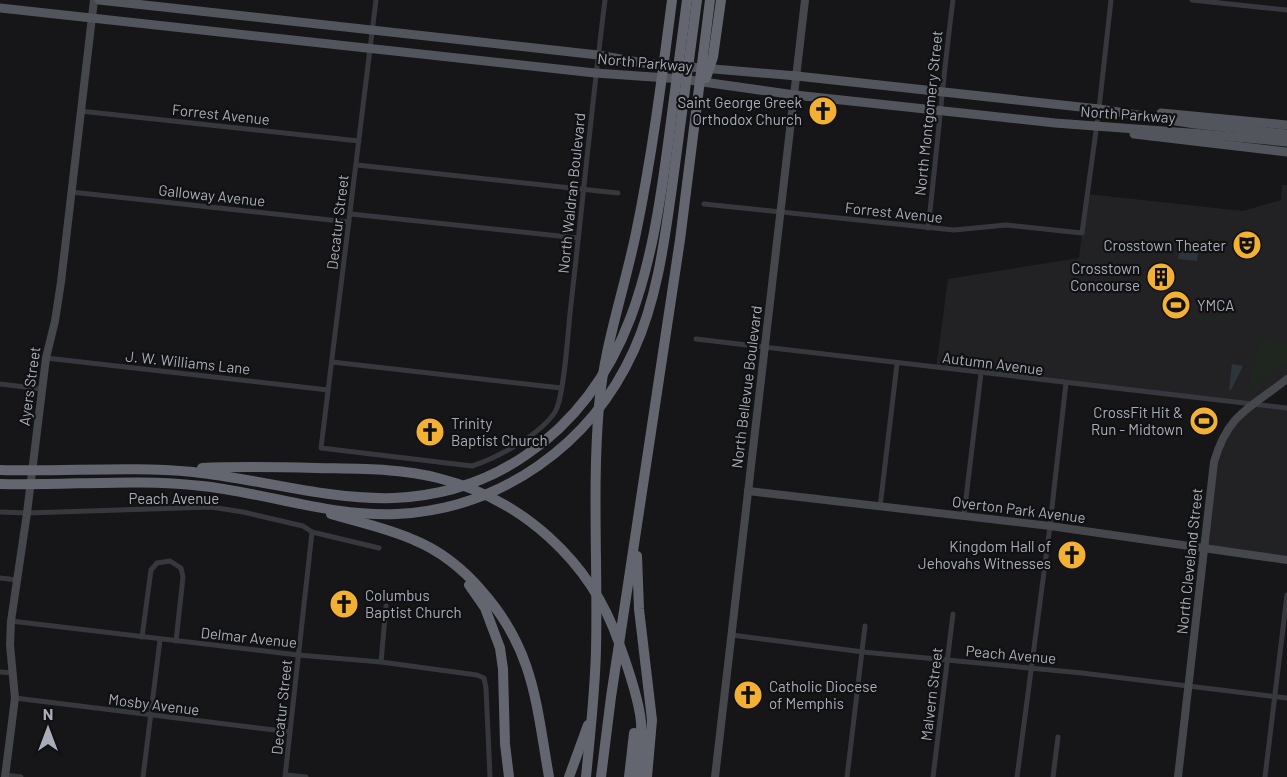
<svg xmlns="http://www.w3.org/2000/svg" width="1287" height="777" font-family="Barlow,sans-serif">
  <style>
    .built { fill: #222225 }
    .green { fill: #1e261f }
    .water { fill: #2c353c }
    .lines { fill: none; stroke-linecap: round; stroke-linejoin: round }
    .street { stroke: #37383d; stroke-width: 5 }
    .secondary { stroke: #45474d; stroke-width: 8 }
    .primary { stroke: #53555c; stroke-width: 9 }
    .highway { stroke: #63666e; stroke-width: 10 }
    .labels { text-anchor: middle; dominant-baseline: central; stroke-width: 4.5; stroke-linejoin: round; paint-order: stroke }
    .street-label { font-size: 15px; fill: #a8adb8; stroke: #111113 }
    .poi-label { font-size: 15px; fill: #a8adb8; stroke: #111113; text-anchor: end }
  </style>
  <rect width="100%" height="100%" fill="#161618"/>
  <polygon class="built" points="1282,185 1287,185 1287,379 1252,403 1287,408 1287,560 1204,549 1219,443 1250,404 936,368 948,279 1079,258 1087,194 1243,211 1281,200"/>
  <g class="green">
    <polygon points="1191,313 1236,319 1236,320 1223,319 1219,322 1199,320"/>
    <polygon points="1260,340 1287,343 1287,363 1247,392"/>
  </g>
  <g class="water">
    <polygon points="1179,250 1198,253 1197,261 1178,259"/>
    <polygon points="1232,364 1243,366 1231,390 1229,390"/>
  </g>
  <g class="lines">
    <g class="street">
      <path d="M376 0 321 448 472 466C497 458 540 435 555 412 564 398 568 333 570 313 582 209 592 104 605 0"/>
      <polyline points="1192,0 1287,10"/>
      <polyline points="80,111 359,141"/>
      <polyline points="357,165 618,193"/>
      <polyline points="71,192 349,222"/>
      <polyline points="704,204 954,230 1006,225 1082,233 1099,109 1111,0"/>
      <polyline points="351,214 578,238"/>
      <path d="M928 228C937 152 943 76 953 0"/>
      <polyline points="696,339 1287,408"/>
      <polyline points="46,358 328,390"/>
      <polyline points="332,362 561,388"/>
      <polyline points="0,384 42,389"/>
      <polyline points="880,507 897,364"/>
      <polyline points="0,512 27,513 211,507 243,512 303,526 312,532 379,548"/>
      <polyline points="964,515 981,373"/>
      <polyline points="0,578 17,580"/>
      <polyline points="11,621 298,655 381,662 477,675 484,678 486,688 490,777"/>
      <polyline points="732,635 863,652 1082,673 1287,698"/>
      <polyline points="142,637 151,570 157,563 170,561 181,568 183,577 176,641"/>
      <polyline points="381,662 386,606"/>
      <polyline points="0,672 13,673"/>
      <polyline points="15,698 290,732"/>
      <polyline points="5,775 21,777"/>
      <polyline points="286,775 306,777"/>
      <polyline points="143,777 160,640"/>
      <polyline points="285,777 312,532"/>
      <polyline points="847,777 865,626"/>
      <polyline points="933,777 953,614"/>
      <polyline points="1017,777 1049,534 1066,383"/>
      <polyline points="1053,777 1058,737"/>
      <polyline points="1265,777 1287,595"/>
    </g>
    <g class="secondary">
      <polyline points="748,491 1050,526 1287,560"/>
      <polyline points="5,777 15,698 10,645 11,621 27,513 46,358 55,321 61,282 94,0"/>
      <polyline points="715,777 805,0"/>
      <path d="M1178 777 1214 462C1228 413 1251 408 1287 379"/>
    </g>
    <g class="primary">
      <polyline points="99,0 598,55 643,63 797,76 1099,109 1195,124 1287,134"/>
      <polyline points="0,8 595,73 682,79 795,95 1055,123 1203,134 1287,142"/>
      <polyline points="1161,113 1287,125"/>
      <polyline points="1134,134 1287,152"/>
    </g>
    <g class="highway">
      <polyline points="706,78 713,57 721,0"/>
      <path d="M202 468C240 466 278 467 316 468 357 469 399 468 438 478 522 499 591 561 619 643 627 665 639 700 641 722 642 741 640 759 638 777"/>
      <path d="M0 470C64 472 129 466 193 472 260 479 326 500 394 498 441 496 487 482 526 455 632 383 652 263 668 144 674 96 681 48 687 0"/>
      <path d="M0 484C67 486 135 478 202 486 267 493 331 517 397 514 501 509 591 445 634 350 658 297 665 237 673 180 681 120 689 60 697 0"/>
      <path d="M331 514C358 522 387 528 414 540 441 551 463 569 482 591 534 650 536 703 549 777"/>
      <polyline points="637,556 639,609 652,720 647,777"/>
      <polyline points="469,585 485,608 500,648 503,669 505,744 509,777"/>
      <polyline points="569,777 588,725"/>
      <path d="M586 777C590 735 595 693 596 650 598 569 592 487 599 406 604 346 624 291 636 233 652 156 662 78 672 0"/>
      <polyline points="601,777 611,697 680,240 710,0"/>
      <polyline points="629,777 634,733"/>
    </g>
  </g>
  <defs>
    <g id="church-disc" transform="scale(1.5)"><circle r="9.5" fill="#f2b134" stroke="#111113"/><path d="M-1.2-6h2.4v3.5h3.3v2.4h-3.3V6h-2.4V-.1h-3.3v-2.4h3.3Z" fill="#111"/></g>
    <g id="theatre-disc" transform="scale(1.5)"><circle r="9.5" fill="#f2b134" stroke="#111113"/><path d="M-5-5.5Q0-4 5-5.5V0Q5 5 0 6Q-5 5-5 0ZM-3.3-2.5H-1v1.5H-3.3ZM1-2.5H3.3v1.5H1ZM-2.8 1Q0 5.5 2.8 1Z" fill="#111"/></g>
    <g id="building-disc" transform="scale(1.5)"><circle r="9.5" fill="#f2b134" stroke="#111113"/><path d="M-4-6H4V6H1V3H-1V6H-4ZM-2.5-4.3h1.7v1.8h-1.7ZM.8-4.3h1.7v1.8H.8ZM-2.5-1h1.7V.8h-1.7ZM.8-1h1.7V.8H.8Z" fill="#111"/></g>
    <g id="stadium-disc" transform="scale(1.5)"><circle r="9.5" fill="#f2b134" stroke="#111113"/><path d="M0-5a6.5 5 0 1 0 0 10a6.5 5 0 1 0 0-10ZM-3.5-1.8h7v3.6h-7Z" fill="#111"/></g>
  </defs>
  <g fill-rule="evenodd">
    <use href="#church-disc" x="823" y="111"/>
    <use href="#theatre-disc" x="1247" y="245"/>
    <use href="#building-disc" x="1161" y="277"/>
    <use href="#stadium-disc" x="1176" y="305"/>
    <use href="#stadium-disc" x="1204" y="421"/>
    <use href="#church-disc" x="430" y="432"/>
    <use href="#church-disc" x="1072" y="555"/>
    <use href="#church-disc" x="344" y="604"/>
    <use href="#church-disc" x="748" y="695"/>
  </g>
  <g class="labels">
    <g class="street-label">
      <text transform="translate(645 62) rotate(5)">North Parkway</text>
      <text transform="translate(928 113) rotate(-84)">North Montgomery Street</text>
      <text transform="translate(221 114) rotate(6)">Forrest Avenue</text>
      <text transform="translate(1128 114) rotate(4)">North Parkway</text>
      <text transform="translate(571 193) rotate(-84)">North Waldran Boulevard</text>
      <text transform="translate(212 195) rotate(6)">Galloway Avenue</text>
      <text transform="translate(894 212) rotate(6)">Forrest Avenue</text>
      <text transform="translate(337 222) rotate(-83)">Decatur Street</text>
      <text transform="translate(188 362) rotate(6)">J. W. Williams Lane</text>
      <text transform="translate(993 363) rotate(7)">Autumn Avenue</text>
      <text transform="translate(29 386) rotate(-82)">Ayers Street</text>
      <text transform="translate(746 387) rotate(-83)">North Bellevue Boulevard</text>
      <text x="174" y="498">Peach Avenue</text>
      <text transform="translate(1019 509) rotate(7)">Overton Park Avenue</text>
      <text transform="translate(1189 561) rotate(-84)">North Cleveland Street</text>
      <text transform="translate(249 637) rotate(6)">Delmar Avenue</text>
      <text transform="translate(1011 654) rotate(5)">Peach Avenue</text>
      <text transform="translate(931 694) rotate(-83)">Malvern Street</text>
      <text transform="translate(154 704) rotate(7)">Mosby Avenue</text>
      <text transform="translate(281 707) rotate(-84)">Decatur Street</text>
    </g>
    <g class="poi-label">
      <text x="802" y="102">Saint George Greek<tspan x="802" dy="17">Orthodox Church</tspan></text>
      <text x="1226" y="245">Crosstown Theater</text>
      <text x="1140" y="268">Crosstown<tspan x="1140" dy="17">Concourse</tspan></text>
      <text x="1197" y="305" text-anchor="start">YMCA</text>
      <text x="1183" y="412">CrossFit Hit &amp;<tspan x="1183" dy="17">Run - Midtown</tspan></text>
      <text x="451" y="423" text-anchor="start">Trinity<tspan x="451" dy="17">Baptist Church</tspan></text>
      <text x="1051" y="546">Kingdom Hall of<tspan x="1051" dy="17">Jehovahs Witnesses</tspan></text>
      <text x="365" y="595" text-anchor="start">Columbus<tspan x="365" dy="17">Baptist Church</tspan></text>
      <text x="769" y="686" text-anchor="start">Catholic Diocese<tspan x="769" dy="17">of Memphis</tspan></text>
    </g>
  </g>
  <g transform="translate(48 729)" stroke="#111113" stroke-width="4.5" paint-order="stroke">
  <path d="M0-4.5L10 22L0 15L-10 22Z" fill="#a8adb8"/>
  <text y="-9" font-size="16" font-weight="bold" text-anchor="middle" fill="#a8adb8">N</text>
  </g>
</svg>
